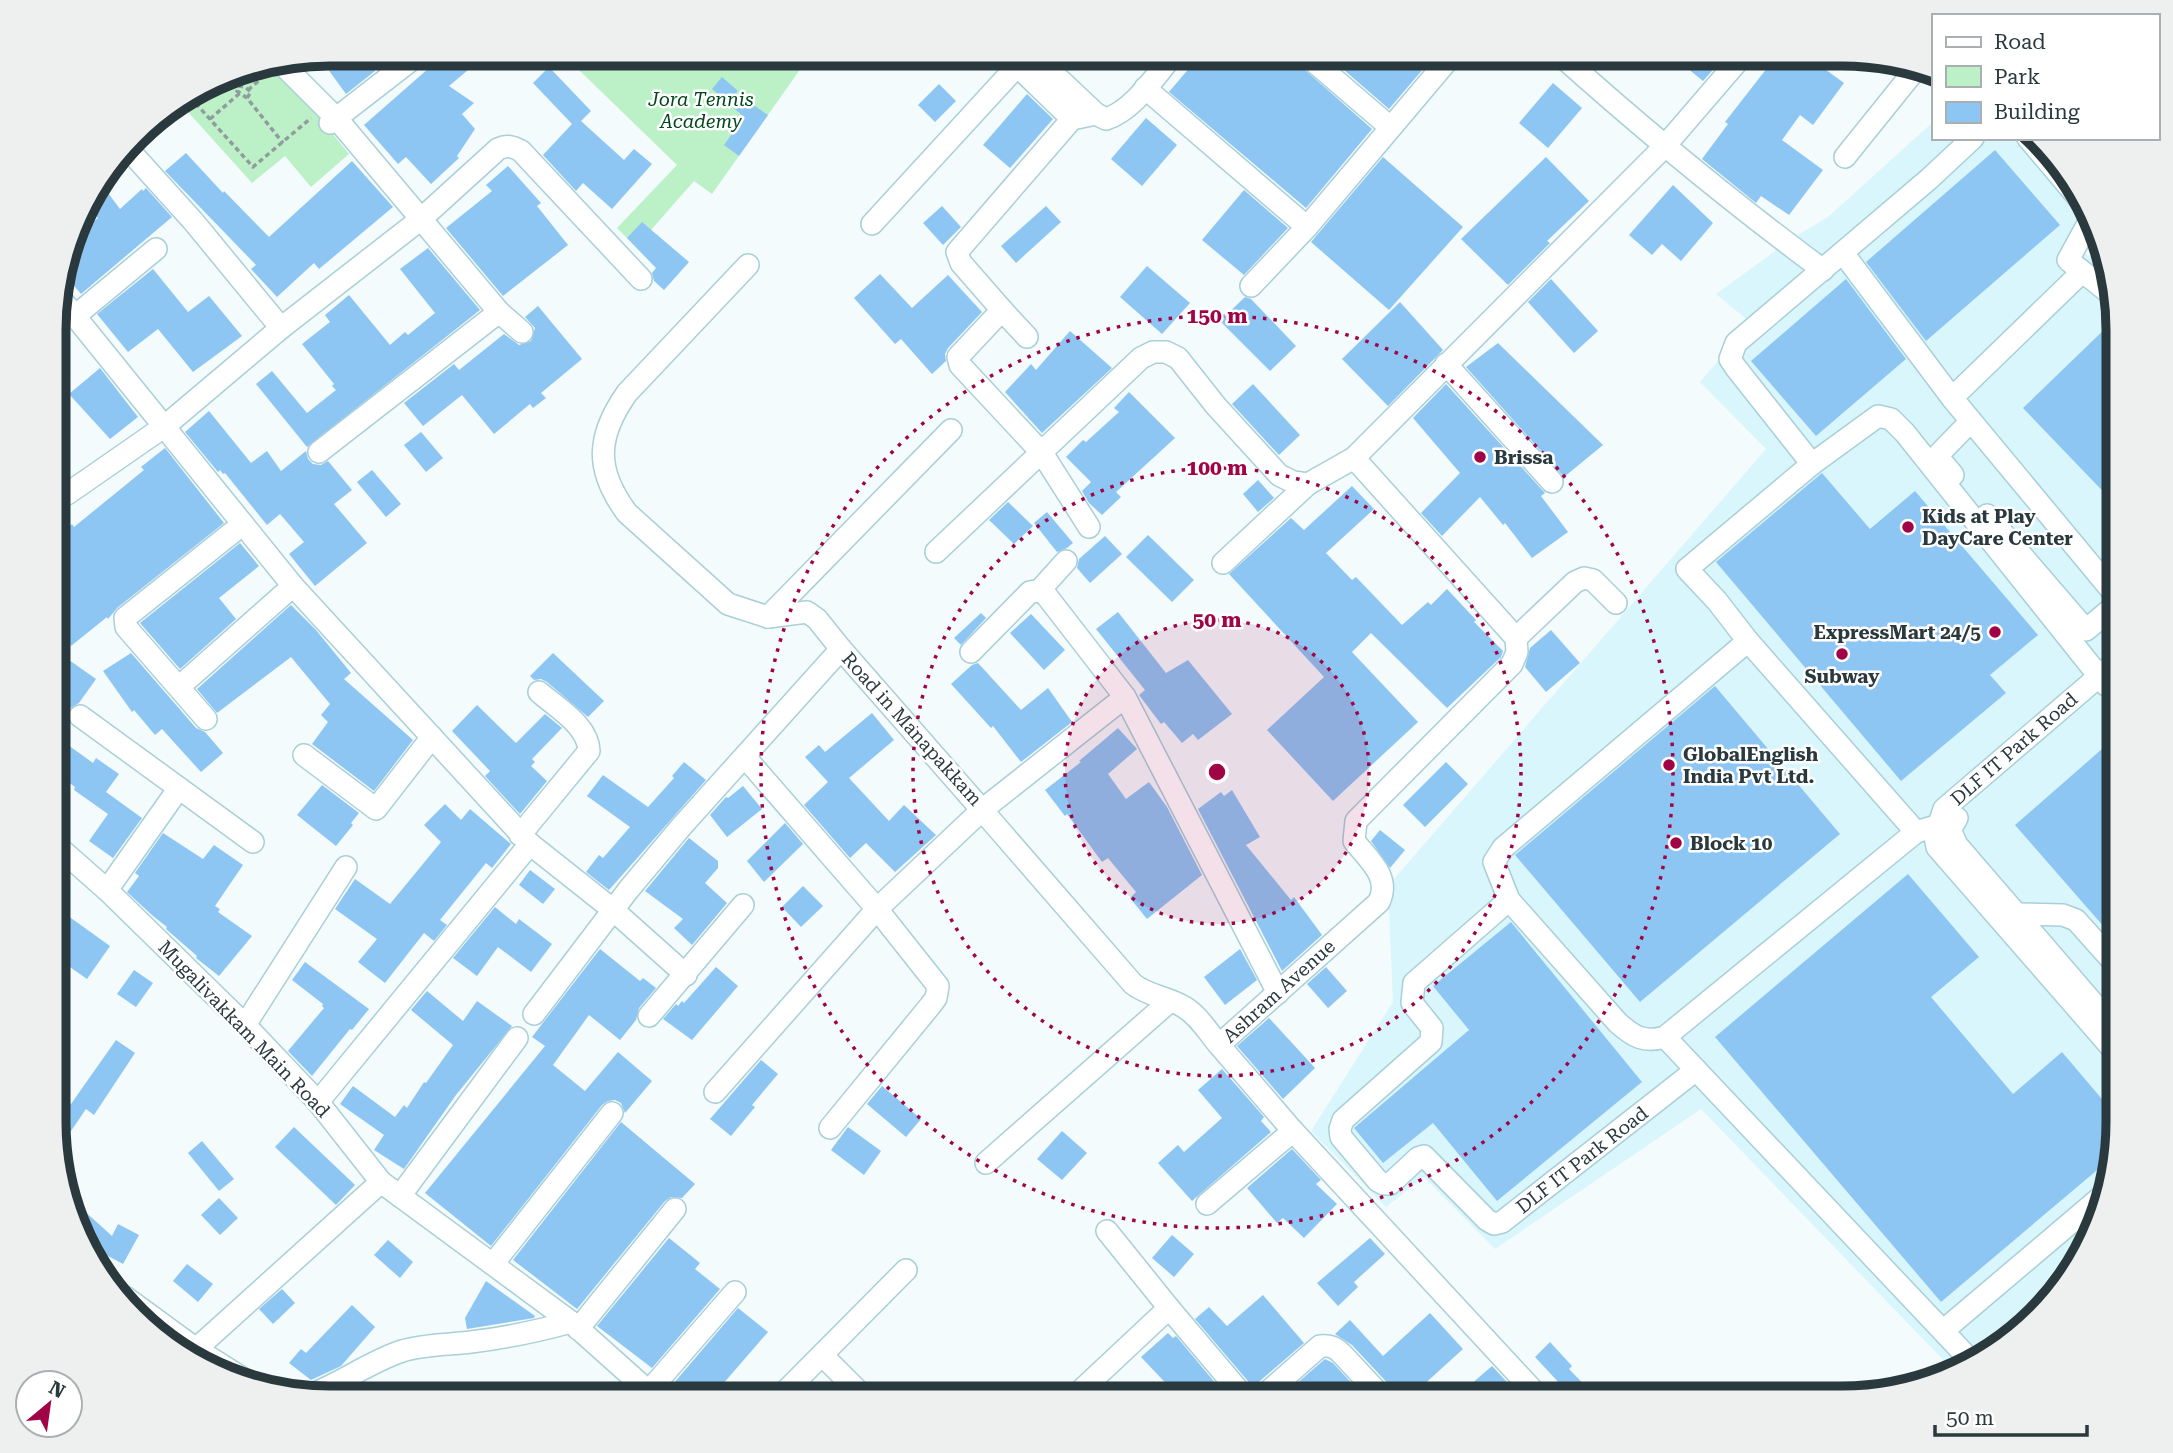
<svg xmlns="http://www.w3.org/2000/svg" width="2173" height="1453" font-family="'Roboto Serif',serif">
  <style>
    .built { fill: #d9f6fc }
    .green { fill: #bcf0c6 }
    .building { fill: #8ec6f3 }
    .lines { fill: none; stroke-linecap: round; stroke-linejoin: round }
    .minor-casing { stroke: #a9cfd7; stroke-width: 24 }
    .path { stroke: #919c9e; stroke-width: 3.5; stroke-dasharray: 5 3.5; stroke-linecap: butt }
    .minor { stroke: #fff; stroke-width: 21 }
    .ring { fill: none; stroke: #a00446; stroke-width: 3.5; stroke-dasharray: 3.5 7 }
    .poi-dot { fill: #a00446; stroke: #fff; stroke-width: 2.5 }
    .labels { text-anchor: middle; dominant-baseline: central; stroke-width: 5; stroke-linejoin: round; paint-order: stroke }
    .park-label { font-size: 19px; font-style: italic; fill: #02471e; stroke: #fff }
    .poi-label { font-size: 19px; font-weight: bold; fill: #2a393d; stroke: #fff; text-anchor: start }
    .street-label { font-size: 19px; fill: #2a393d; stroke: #fff }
    .rim { fill: none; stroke: #2a393d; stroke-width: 9 }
    .centre { fill: #a00446; stroke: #fff; stroke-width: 3.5 }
    .ring-label { font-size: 21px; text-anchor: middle; font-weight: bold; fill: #a00446; stroke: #fff; stroke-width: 5; stroke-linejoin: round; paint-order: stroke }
  </style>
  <rect width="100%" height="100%" fill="#f3fbfc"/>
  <polygon class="built" points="1933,122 1933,138 2031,138 2082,193 2096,238 2085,253 2104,266 2118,313 2118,1140 2104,1211 2072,1276 1980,1362 1953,1370 1701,1109 1495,1249 1424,1177 1386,1207 1311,1131 1393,1002 1388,886 1766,449 1700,382 1751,323 1716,294 1796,236 1828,217"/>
  <g class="green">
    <polygon points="591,54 811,54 712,194 694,181 636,247 617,228 677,165 579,70"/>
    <polygon points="277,65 349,154 311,187 285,156 252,183 180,103 225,75"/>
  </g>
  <g class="building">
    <polygon points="331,54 363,54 375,71 346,94 322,61"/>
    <polygon points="445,54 487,54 449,86 474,103 462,114 475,129 457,156 459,158 431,184 406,157 398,164 364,125"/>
    <polygon points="1201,54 1287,54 1372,129 1306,208 1169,92"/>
    <polygon points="1343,54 1421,54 1429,62 1389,109 1336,63"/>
    <polygon points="1670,54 1707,54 1718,64 1703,81"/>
    <polygon points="1778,54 1825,54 1818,64 1844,83 1813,125 1800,115 1782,140 1823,170 1789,215 1761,196 1756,203 1702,159 1728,124 1725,122"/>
    <polygon points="549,67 591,111 581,121 624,160 634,149 652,164 612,209 583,183 576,191 543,155 572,124 533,83"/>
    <polygon points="722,77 738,91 736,93 768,115 739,156 724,145 744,117 712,89"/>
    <polygon points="1553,83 1582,108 1548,148 1519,123"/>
    <polygon points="939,84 956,101 935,122 918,105"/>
    <polygon points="1027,94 1053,119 1010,168 983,145"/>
    <polygon points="1146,118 1177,145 1142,186 1111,159"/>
    <polygon points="1995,150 2060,225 1926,341 1866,262"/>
    <polygon points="186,153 223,193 224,191 269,237 352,161 393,207 319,269 314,263 277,297 251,269 256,265 165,171"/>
    <polygon points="1383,157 1463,227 1389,310 1311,242"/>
    <polygon points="1546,157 1589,201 1547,241 1550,243 1508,285 1461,239"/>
    <polygon points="508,166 541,203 537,206 568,245 503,296 446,228 492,191 486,185"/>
    <polygon points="1673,185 1713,223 1681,261 1662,244 1652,255 1629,235"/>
    <polygon points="146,188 172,217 81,294 65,275 71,269 66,263 74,237 98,218 89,208 108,193 120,209 142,189 143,191"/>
    <polygon points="1244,190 1288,228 1244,275 1202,240"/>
    <polygon points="942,206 961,227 943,245 923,223"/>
    <polygon points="1046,206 1061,222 1016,263 1001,246"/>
    <polygon points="642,222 689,262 664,290 654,281 652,273 656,268 627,238"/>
    <polygon points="428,248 480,310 307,447 256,384 272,371 307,413 336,390 332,386 334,384 302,344 330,322 325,315 349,295 390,345 405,332 408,335 435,313 400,269"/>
    <polygon points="1147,266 1190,303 1162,334 1120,297"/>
    <polygon points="153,269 188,312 209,296 242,336 193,372 158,329 128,352 97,314"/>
    <polygon points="880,274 912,308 948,275 982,312 948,348 945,354 946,361 932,374 901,339 895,344 854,298"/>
    <polygon points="1551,279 1598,331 1574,353 1528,302"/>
    <polygon points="1846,279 1906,359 1816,436 1751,361"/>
    <polygon points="1245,297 1251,299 1296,346 1270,371 1220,321"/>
    <polygon points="1400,302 1443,350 1388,406 1342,359"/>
    <polygon points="538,306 582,359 541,393 546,398 533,408 530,404 494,434 462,395 423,426 404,403 454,364 459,370 504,334 519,345 531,341 535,328 525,317"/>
    <polygon points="2110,324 2118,333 2118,507 2023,408"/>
    <polygon points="1070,331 1112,368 1042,433 1005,392 1031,364 1036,370"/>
    <polygon points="1498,343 1603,445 1564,477 1466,367"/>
    <polygon points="100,368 138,417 110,439 69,394"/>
    <polygon points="1253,384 1300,435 1279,455 1232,404"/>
    <polygon points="1446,384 1545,493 1541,496 1568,532 1532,558 1505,523 1503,525 1480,497 1442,536 1421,513 1460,473 1413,418"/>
    <polygon points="1129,392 1175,438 1116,492 1121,497 1102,515 1089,503 1082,491 1091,482 1066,457 1083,440 1086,442 1119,412 1114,408"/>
    <polygon points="209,411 251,463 267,451 281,471 306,451 308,459 313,464 321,465 328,461 352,490 334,504 367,543 315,586 289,554 304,542 280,514 267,525 225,473 223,474 220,470 218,472 185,432"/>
    <polygon points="421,432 443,458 426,472 404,445"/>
    <polygon points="165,448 224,523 117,608 108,619 107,617 71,646 68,638 57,630 57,537 72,524 74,527 144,470 141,467"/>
    <polygon points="372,470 401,504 386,517 357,482"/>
    <polygon points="1822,473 1870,529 1915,491 2038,635 1990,675 2006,693 1901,781 1716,562"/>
    <polygon points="1258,480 1274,498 1258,512 1243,494"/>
    <polygon points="1352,486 1374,509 1326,553 1352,580 1356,577 1402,625 1428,602 1431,605 1447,589 1476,620 1474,622 1503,651 1501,657 1447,708 1371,633 1352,652 1418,722 1333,801 1267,730 1324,677 1229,574 1291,518 1304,530"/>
    <polygon points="1008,502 1033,526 1014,544 989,520"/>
    <polygon points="1047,512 1073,543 1067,548 1057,552 1034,523"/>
    <polygon points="1148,535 1194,580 1172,602 1126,557"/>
    <polygon points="1105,536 1122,554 1090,583 1077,568 1079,559"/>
    <polygon points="240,543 259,566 219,598 236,619 180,669 140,623"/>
    <polygon points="291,605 316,630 351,673 344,679 413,740 374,791 312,744 328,722 321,715 330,704 291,657 217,713 197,689"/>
    <polygon points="1118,612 1166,673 1188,660 1232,714 1198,740 1193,734 1182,743 1164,722 1161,724 1139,695 1145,690 1096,629"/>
    <polygon points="981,613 986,618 961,645 954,638"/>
    <polygon points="1031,614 1065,650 1044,670 1010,633"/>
    <polygon points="1551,630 1580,663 1546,692 1525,667 1530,648"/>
    <polygon points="131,653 196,728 205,732 223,753 201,772 162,729 155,735 134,710 132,712 103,671"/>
    <polygon points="553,653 604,701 588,717 547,682 541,679 534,680 530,676"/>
    <polygon points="69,660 96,679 79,703 69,709 68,720 57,735 57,677"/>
    <polygon points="978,663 1021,710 1048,688 1072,722 1021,762 993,726 991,728 951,684 972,665"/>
    <polygon points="1715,686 1840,834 1640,1002 1515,855"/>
    <polygon points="477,705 516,743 545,714 562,728 532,759 535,762 531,766 547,781 520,814 485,776 490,771 452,731"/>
    <polygon points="872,713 894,740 849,778 889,821 904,805 936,835 895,872 866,843 850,858 804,805 828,782 805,757 819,745 825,752"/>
    <polygon points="1118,728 1137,749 1108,774 1126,799 1149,782 1167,807 1202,875 1147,919 1130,898 1136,892 1108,858 1102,862 1067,814 1065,816 1045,790 1081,762 1079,761"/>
    <polygon points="2118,735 2118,943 2015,825"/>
    <polygon points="57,737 93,763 96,758 119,774 106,792 142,818 113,858 89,841 108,814 74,790 75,787 57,774"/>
    <polygon points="684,762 706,780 609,890 586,872 599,855 603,858 630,827 587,796 603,775 648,807 674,778 672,776"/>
    <polygon points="1446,762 1468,784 1425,827 1403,805"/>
    <polygon points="322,785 359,813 351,823 353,825 336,846 297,815"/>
    <polygon points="743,786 762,809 727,837 710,815 726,797 728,798"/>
    <polygon points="1232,790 1260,837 1246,845 1291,900 1294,897 1322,935 1282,971 1198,809 1221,792 1224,796"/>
    <polygon points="445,804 461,820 470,809 511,844 492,868 486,863 440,920 447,925 434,941 424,933 385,983 358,962 377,939 335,909 355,879 390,904 441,842 424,825"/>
    <polygon points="785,823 803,844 764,882 747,861"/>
    <polygon points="1380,830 1405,850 1390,868 1371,841"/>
    <polygon points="163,833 203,859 214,845 243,865 215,906 220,909 218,912 252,936 219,976 196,958 197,956 166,929 167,927 153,916 127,892 139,876 135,873"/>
    <polygon points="689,838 718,861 718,868 705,883 727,903 692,945 674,928 683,919 645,891"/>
    <polygon points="530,870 555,889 543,904 519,885"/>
    <polygon points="1908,874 1979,957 1931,997 2013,1094 2062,1052 2118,1118 2118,1140 2115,1155 1941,1302 1715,1037"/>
    <polygon points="803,886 823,906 801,927 782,907"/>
    <polygon points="495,907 516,924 519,919 552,944 531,972 498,947 477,976 453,958"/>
    <polygon points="57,908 110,946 87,979 57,958"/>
    <polygon points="1511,922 1642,1082 1497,1201 1433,1123 1383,1163 1354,1128 1469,1030 1433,986"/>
    <polygon points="600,949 640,981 643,978 656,988 639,1008 636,1020 620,1040 589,1015 553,1065 585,1091 618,1052 652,1081 625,1113 621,1103 615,1100 608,1101 602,1105 491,1246 425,1193 545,1046 532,1037"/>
    <polygon points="1240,949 1257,980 1225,1005 1204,977"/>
    <polygon points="305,962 369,1009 352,1030 350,1029 312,1076 288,1051 324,1008 322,1006 323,1004 292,980"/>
    <polygon points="716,967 738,986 692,1040 663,1019 676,1004 678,1006 682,1001 684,1003"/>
    <polygon points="1326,967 1347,991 1328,1008 1307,984"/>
    <polygon points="134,970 153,983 136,1007 117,994"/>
    <polygon points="427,991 463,1021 477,1001 512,1026 456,1095 404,1169 374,1150 384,1135 340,1104 353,1086 395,1117 404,1105 407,1108 424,1082 426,1083 453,1045 411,1010"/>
    <polygon points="1269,1018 1315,1068 1283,1099 1237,1046"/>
    <polygon points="116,1040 135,1053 94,1115 86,1109 71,1131 57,1121 57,1094 71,1104"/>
    <polygon points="761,1060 778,1074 752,1105 755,1107 731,1136 710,1119"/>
    <polygon points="1222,1069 1264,1117 1261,1121 1271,1132 1192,1201 1158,1163 1178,1145 1184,1152 1222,1118 1198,1090"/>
    <polygon points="882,1086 921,1119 906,1137 867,1104"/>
    <polygon points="621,1122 695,1184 682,1198 671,1197 665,1201 577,1309 513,1260"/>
    <polygon points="294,1127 355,1185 336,1205 275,1147"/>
    <polygon points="848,1127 881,1151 864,1175 831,1150"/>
    <polygon points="1062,1131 1087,1153 1062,1180 1037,1159"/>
    <polygon points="202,1141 234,1179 219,1191 188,1153"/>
    <polygon points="1292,1149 1321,1180 1316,1184 1337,1204 1304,1238 1283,1218 1277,1223 1247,1188"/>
    <polygon points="70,1198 112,1236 118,1224 139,1235 123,1264 86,1244"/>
    <polygon points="219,1198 238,1218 220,1235 201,1215"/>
    <polygon points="1172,1235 1194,1254 1174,1277 1152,1258"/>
    <polygon points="669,1238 700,1263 695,1269 720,1289 652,1368 597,1326"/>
    <polygon points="1370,1238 1385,1254 1354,1282 1358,1287 1338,1306 1317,1283"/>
    <polygon points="388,1240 413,1262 400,1278 374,1255"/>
    <polygon points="187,1264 213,1284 198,1302 173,1281"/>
    <polygon points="486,1281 535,1316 534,1318 467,1329 465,1318"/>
    <polygon points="282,1289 295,1303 273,1324 259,1309"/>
    <polygon points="1263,1295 1304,1343 1253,1387 1195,1319 1209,1307 1227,1326"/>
    <polygon points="352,1305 375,1327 341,1366 311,1380 289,1363 301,1349 306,1353"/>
    <polygon points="738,1308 768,1332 710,1399 686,1399 673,1388 675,1386 673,1384"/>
    <polygon points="1430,1313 1463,1349 1409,1398 1396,1398 1393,1389 1352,1345 1335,1334 1350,1320 1383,1356"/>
    <polygon points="1168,1333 1173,1338 1176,1336 1222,1391 1213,1398 1176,1398 1176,1394 1141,1357"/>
    <polygon points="1550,1342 1572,1366 1569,1369 1597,1398 1553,1398 1553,1395 1562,1386 1535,1357"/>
    <polygon points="1325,1359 1333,1363 1357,1389 1347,1398 1280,1398"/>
    <polygon points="1492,1366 1522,1398 1455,1398"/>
  </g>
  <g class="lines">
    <g class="minor-casing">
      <g id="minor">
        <polyline points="1005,54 1072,119"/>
        <polyline points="1038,54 1043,64 1096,114 1072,119 957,252 961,263 1002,310 958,357 960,365 1042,453 1089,527"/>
        <polyline points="1305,54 1390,127"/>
        <path d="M1559 54C1644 130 1731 202 1823 270"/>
        <polyline points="1145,88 1307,227"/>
        <path d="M1096 114 1106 119C1134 110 1155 76 1174 54"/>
        <polyline points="330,123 419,54"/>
        <polyline points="2028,138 2087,208"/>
        <polyline points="128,149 193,221 281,328"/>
        <polyline points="1845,157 1915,70"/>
        <polyline points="2090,220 2068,260 2113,296"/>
        <polyline points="872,224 1017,66"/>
        <polyline points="1843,253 1952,398 2118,598"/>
        <path d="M748 265 627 393C596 437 595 470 627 513L728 604 768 617 807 612 817 619 841 649"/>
        <polyline points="1251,286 1307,227 1453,54"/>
        <polyline points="57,294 293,586 530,844 318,1102"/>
        <polyline points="1002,310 1027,337"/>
        <polyline points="75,316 156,249"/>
        <path d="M522 332 499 312 421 219 498 149C507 145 512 146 521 151L641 279"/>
        <polyline points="1446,364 1552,482"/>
        <polyline points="1952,398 2082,272"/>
        <polyline points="319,452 499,312"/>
        <path d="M1354 458 1516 638 1517 652 1512 664 1356 821 1354 841C1369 860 1391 877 1379 902L1219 1045 1293 1131 1540 1398"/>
        <polyline points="1812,464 1878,416 1891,419 1905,433 2106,685"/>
        <polyline points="1953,475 1937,456 1971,421"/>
        <polyline points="57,483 67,494 165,426 281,328 421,219 337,119 282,64"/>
        <polyline points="1987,515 2086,630 2118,603"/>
        <polyline points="936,552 1141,358 1153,352 1166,352 1178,358 1216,406 1279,475 1293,482 1308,484 1354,458 1664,147 1744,54"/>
        <polyline points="1223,563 1308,484"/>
        <polyline points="1039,591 1066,561"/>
        <polyline points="768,617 951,430"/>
        <polyline points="1516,638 1575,582 1584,578 1593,580 1616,603"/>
        <path d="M1748 641 1503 848 1494 862 1509 900 1618 1023C1634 1037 1644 1043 1665 1037L1916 832"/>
        <polyline points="57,648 58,647"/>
        <polyline points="971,652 1030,592 1039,591 1046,595 1125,697"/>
        <polyline points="2118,660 1944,809 1935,836 1937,847 2118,1055"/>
        <polyline points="179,687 293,586"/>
        <polyline points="80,716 253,842"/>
        <polyline points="206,719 126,627 125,618 243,524"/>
        <polyline points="304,755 376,809 432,737"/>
        <polyline points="745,757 877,909 938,986 936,998 930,1006 830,1128"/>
        <polyline points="1957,818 1950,830 1957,845 2118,1032"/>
        <polyline points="1950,830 1936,826 1916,832 1748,641 1717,601 1687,569 1812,464 1736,368 1730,359 1736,343 1929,179 1973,138"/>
        <path d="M520 835 589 751C588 725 557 708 539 692"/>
        <polyline points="530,844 612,909 686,975"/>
        <polyline points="57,846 107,890 245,1025 318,1102 381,1182 571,1322 657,1399"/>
        <polyline points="107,890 179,788"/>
        <polyline points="1509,900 1414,983 1412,1003 1432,1028 1431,1042 1343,1120 1340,1129 1341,1137 1378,1181 1384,1184 1390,1184 1418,1158 1424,1156 1487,1220 1494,1224 1502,1222 1696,1070"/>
        <polyline points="2017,914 2063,915 2076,920 2118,967"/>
        <polyline points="534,1014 629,889 681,827 841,649 982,810 1125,697 1278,993"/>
        <polyline points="649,1016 743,905"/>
        <polyline points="245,1025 346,867"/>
        <polyline points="2115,1028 2118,998"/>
        <polyline points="1665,1037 1974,1364"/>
        <path d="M715 1092 877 909 982 810 1133 984C1148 996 1168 997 1184 1007 1199 1016 1208 1032 1219 1045"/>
        <polyline points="986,1163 1170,1001"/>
        <polyline points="400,1196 517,1038"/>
        <polyline points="1207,1204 1293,1131"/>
        <polyline points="493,1264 612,1113"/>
        <polyline points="125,1297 196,1349 255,1386"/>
        <polyline points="1169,1308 1245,1398"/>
        <polyline points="578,1329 675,1209"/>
        <polyline points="1944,1330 2108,1191"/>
        <polyline points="822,1355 866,1399"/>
        <polyline points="189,1358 196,1349 381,1182"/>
        <polyline points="649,1391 735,1292"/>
        <path d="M310 1395C342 1383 369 1362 402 1351 425 1344 448 1345 471 1342 505 1338 538 1331 571 1322"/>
        <polyline points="1073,1398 1169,1308 1107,1231"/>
        <path d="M1261 1398 1320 1346C1330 1345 1335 1347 1342 1354L1383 1398"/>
        <polyline points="778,1399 906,1270"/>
      </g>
    </g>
    <g class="path">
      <polyline points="229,74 239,86"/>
      <polyline points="248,90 265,75"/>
      <polyline points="190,97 253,167 311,118"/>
      <polyline points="247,98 251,92 245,87 239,86 237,91 247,98 283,143"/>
      <polyline points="210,119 240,93"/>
    </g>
    <use href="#minor" class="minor"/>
  </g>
  <circle cx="1217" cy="772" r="152" fill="#a00446" fill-opacity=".12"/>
  <g class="ring">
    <circle cx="1217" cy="772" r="152"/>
    <circle cx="1217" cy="772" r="304"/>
    <circle cx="1217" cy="772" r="456"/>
  </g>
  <g class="poi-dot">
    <circle cx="1480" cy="457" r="7"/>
    <circle cx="1908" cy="527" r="7"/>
    <circle cx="1995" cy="632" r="7"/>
    <circle cx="1842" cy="654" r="7"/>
    <circle cx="1669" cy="765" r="7"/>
    <circle cx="1676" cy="843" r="7"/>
  </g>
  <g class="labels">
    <g class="park-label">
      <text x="701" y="99">Jora Tennis<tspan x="701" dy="22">Academy</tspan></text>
    </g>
    <g class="poi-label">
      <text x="1494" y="457">Brissa</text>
      <text x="1922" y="516">Kids at Play<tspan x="1922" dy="22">DayCare Center</tspan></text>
      <text x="1981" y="632" text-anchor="end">ExpressMart 24/5</text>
      <text x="1842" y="676" text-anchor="middle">Subway</text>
      <text x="1683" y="754">GlobalEnglish<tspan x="1683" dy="22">India Pvt Ltd.</tspan></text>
      <text x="1690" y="843">Block 10</text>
    </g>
    <g class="street-label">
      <text transform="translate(912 729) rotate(48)">Road in Manapakkam</text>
      <text transform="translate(2014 749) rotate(-41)">DLF IT Park Road</text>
      <text transform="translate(1279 991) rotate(-42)">Ashram Avenue</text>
      <text transform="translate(244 1029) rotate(46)">Mugalivakkam Main Road</text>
      <text transform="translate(1582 1160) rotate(-38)">DLF IT Park Road</text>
    </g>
  </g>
  <path d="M0 0H2173V1453H0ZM330 66H1842A264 264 0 0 1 2106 330V1122A264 264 0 0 1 1842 1386H330A264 264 0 0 1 66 1122V330A264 264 0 0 1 330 66Z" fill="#eeefef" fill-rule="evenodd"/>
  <path class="rim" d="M330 66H1842A264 264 0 0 1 2106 330V1122A264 264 0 0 1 1842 1386H330A264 264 0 0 1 66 1122V330A264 264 0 0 1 330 66Z"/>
  <circle cx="1217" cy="772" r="10" class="centre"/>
  <g class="ring-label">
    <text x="1217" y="323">150 m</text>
    <text x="1217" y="475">100 m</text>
    <text x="1217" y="627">50 m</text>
  </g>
  <rect x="1932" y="14" width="228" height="126" fill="#ffffff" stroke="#aab0b1" stroke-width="2"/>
  <rect x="1946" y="37" width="35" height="10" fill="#ffffff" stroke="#aab0b1" stroke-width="2"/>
  <text x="1994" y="49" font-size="21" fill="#2a393d">Road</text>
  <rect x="1946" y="66" width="35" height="21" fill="#bcf0c6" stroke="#aab0b1" stroke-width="2"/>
  <text x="1994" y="84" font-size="21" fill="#2a393d">Park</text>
  <rect x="1946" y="102" width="35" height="21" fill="#8ec6f3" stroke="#aab0b1" stroke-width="2"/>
  <text x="1994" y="119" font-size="21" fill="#2a393d">Building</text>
  <g transform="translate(49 1404) rotate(29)"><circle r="33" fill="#ffffff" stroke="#aab0b1" stroke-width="2"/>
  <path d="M0-5L12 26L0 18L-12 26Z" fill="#a00446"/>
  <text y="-10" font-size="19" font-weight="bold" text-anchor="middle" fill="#2a393d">N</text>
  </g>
  <path d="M1935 1425v10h152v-10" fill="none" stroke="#2a393d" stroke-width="3.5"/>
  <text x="1946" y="1425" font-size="21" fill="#2a393d" stroke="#ffffff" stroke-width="5" paint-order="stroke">50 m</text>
</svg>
